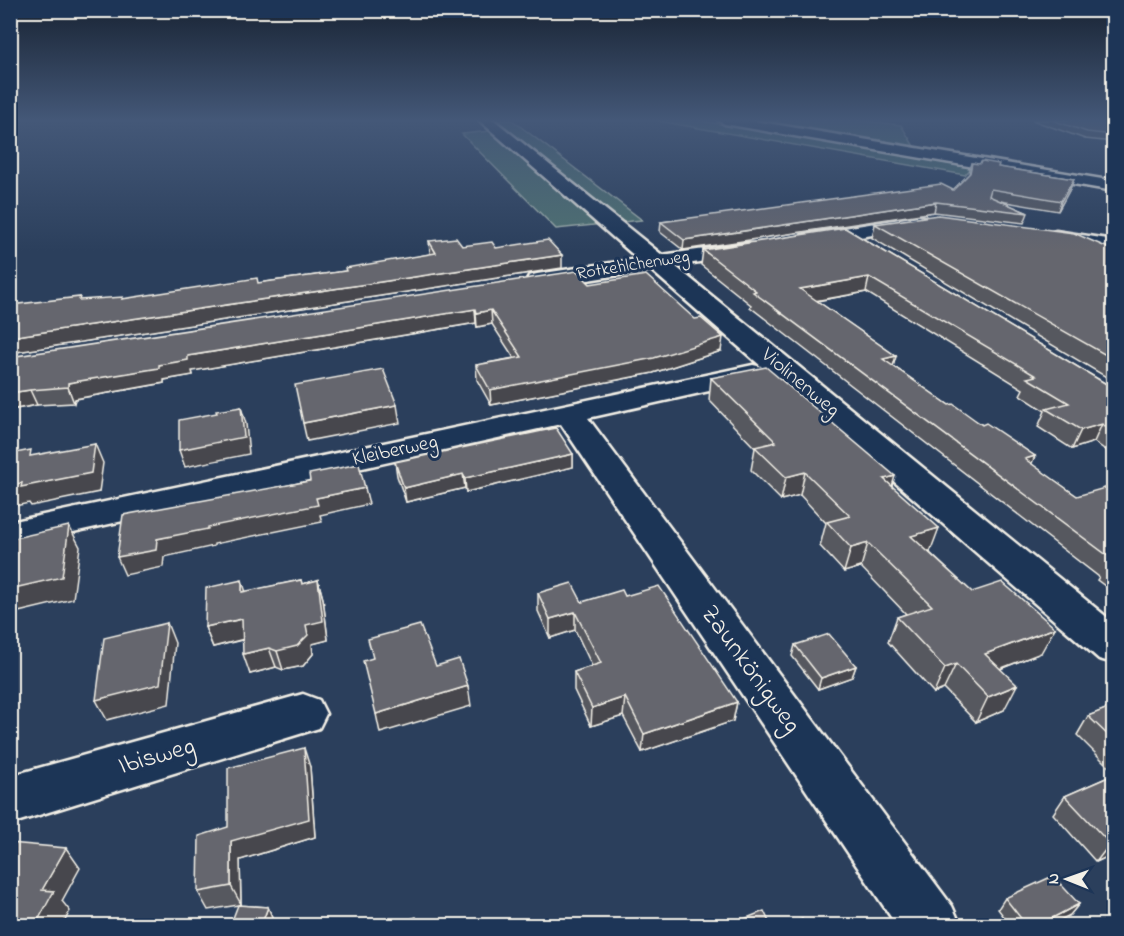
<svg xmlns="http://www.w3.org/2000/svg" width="1124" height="936" font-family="'Indie Flower',sans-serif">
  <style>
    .green { fill: #4f7171; stroke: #a2b1ac; stroke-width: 1.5 }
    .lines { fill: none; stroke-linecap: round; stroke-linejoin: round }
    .minor-casing { stroke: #f4f1e8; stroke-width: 5 }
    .tertiary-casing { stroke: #f4f1e8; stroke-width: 5 }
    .minor { fill: #1d3557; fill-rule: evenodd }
    .tertiary { fill: #1d3557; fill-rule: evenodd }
    .wall { fill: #57585f; stroke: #f4f1e8; stroke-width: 1.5 }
    .shaded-wall { fill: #47474d; stroke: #f4f1e8; stroke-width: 1.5 }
    .building { fill: #65666e; stroke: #f4f1e8; stroke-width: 1.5 }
    .labels { text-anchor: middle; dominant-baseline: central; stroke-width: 6; stroke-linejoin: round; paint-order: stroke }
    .far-street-label { font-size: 18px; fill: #f4f1e8; stroke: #1d3557 }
    .street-label { font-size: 21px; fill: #f4f1e8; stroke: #1d3557 }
    .near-street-label { font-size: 26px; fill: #f4f1e8; stroke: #1d3557 }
  </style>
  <rect width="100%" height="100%" fill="#2b3f5c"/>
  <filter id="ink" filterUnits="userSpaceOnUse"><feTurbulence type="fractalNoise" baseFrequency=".0167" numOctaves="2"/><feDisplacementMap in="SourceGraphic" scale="12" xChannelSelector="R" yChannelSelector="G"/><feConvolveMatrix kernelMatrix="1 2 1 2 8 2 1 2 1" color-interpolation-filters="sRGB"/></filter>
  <g filter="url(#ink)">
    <g class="green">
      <polygon points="479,120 512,120 642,220 556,229 462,134 491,131"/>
      <polygon points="653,120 695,120 726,125 786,120 856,120 901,125 915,148 916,158 971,168 965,175"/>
    </g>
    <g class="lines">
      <g class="minor-casing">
        <g id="minor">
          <polygon points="479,120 494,120 662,255 747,243 754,245 758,249 754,253 675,266 1114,623 1114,663 1099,659 763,368 767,373 763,379 588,418 952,906 961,926 897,926 561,424 10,546 10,522 753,365 762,367 651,270 537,288 529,286 526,281 529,276 537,274 638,259"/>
          <polygon points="919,216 926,218 929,222 926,226 807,246 800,244 797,240 800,236 807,234"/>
          <polygon points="1056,231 1114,240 1114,252 1049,241 1046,237 1049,233"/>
          <polygon points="303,694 319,700 326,714 319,728 10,824 10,776"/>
        </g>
      </g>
      <g class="tertiary-casing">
        <polygon id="tertiary" points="718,120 749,120 1114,181 1114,191 725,124"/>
      </g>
      <use href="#minor" class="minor"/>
      <use href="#tertiary" class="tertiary"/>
    </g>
    <g class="wall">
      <polygon points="1032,120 1105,120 1113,124 1113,142 1085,139"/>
      <polygon points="972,163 1074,179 1070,189 1058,211 1000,201 1028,213 1024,223 934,212 683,250 660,232 661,222 953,190 969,174"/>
      <polygon points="875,224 1113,250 1113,381 872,238"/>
      <polygon points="845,228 1113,388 1113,455 1094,442 1072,449 1038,427 1045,411 1020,395 1023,389 866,292 817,301 896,356 893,366 949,405 1035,456 1031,464 1077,496 1113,491 1113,592 1097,580 1099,577 750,307 751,305 701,265 703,250"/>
      <polygon points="429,241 462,246 496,248 562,268 10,353 82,300 124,299 258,283 345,271 430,254"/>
      <polygon points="590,284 721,351 653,373 491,405 477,380 476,365 514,358 492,324 477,327 476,323 192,371 193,375 164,380 164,383 75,399 74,403 37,405 10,410 10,357"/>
      <polygon points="711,378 892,486 930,552 929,552 972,592 1041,653 1000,669 1004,710 976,722 944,689 934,693 888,642 897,617 906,614 861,567 844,572 820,546 826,523 800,495 781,500 751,470 755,448 709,400"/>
      <polygon points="573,454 573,467 466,492 465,488 406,502 397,476 395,462"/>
      <polygon points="301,580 302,584 318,580 323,599 328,640 312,644 313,654 303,666 283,670 276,667 250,674 242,640 213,647 205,627 245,592"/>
      <polygon points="538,593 582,602 625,596 737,702 733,721 642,752 623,716 591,726 574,690 574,672 592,666 575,630 550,638 538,611"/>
      <polygon points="795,645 856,666 852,677 818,689 792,656"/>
      <polygon points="1113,706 1113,771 1077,735 1088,716"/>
      <polygon points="310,767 315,837 240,860 241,904 238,905 268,907 272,917 238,905 208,910 198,892 228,827"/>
      <polygon points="1113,775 1113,854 1096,862 1053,814 1065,796"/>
      <polygon points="1005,898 1079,904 1070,915 1049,926 1011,926 998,909"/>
    </g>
    <g class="shaded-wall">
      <polygon points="1074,179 1070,189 1058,211 1061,201"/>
      <polygon points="936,202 934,212 683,250 684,240"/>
      <polygon points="562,255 562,268 10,353 10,337"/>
      <polygon points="869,277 866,292 797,304 800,289"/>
      <polygon points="475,309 476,323 192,371 193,375 164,380 164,383 75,399 74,403 68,387 68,383 159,365 188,356"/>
      <polygon points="491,310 492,324 477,327 476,313"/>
      <polygon points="723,337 721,351 653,373 491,405 490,390"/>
      <polygon points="896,356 891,373 883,359"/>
      <polygon points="30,390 37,405 10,410 10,393"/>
      <polygon points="397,405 400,423 307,441 303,423"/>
      <polygon points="241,407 246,424 249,454 185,467 179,450"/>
      <polygon points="1102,424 1094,442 1072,449 1081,430"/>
      <polygon points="95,444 103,463 99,492 31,506 29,503 10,507 10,485"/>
      <polygon points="573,454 573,467 466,492 465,478"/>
      <polygon points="1035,456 1027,475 1025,459"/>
      <polygon points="805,472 800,495 781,500 786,477"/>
      <polygon points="463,474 465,488 406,502 404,488"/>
      <polygon points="895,476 888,500 884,479"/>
      <polygon points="365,488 369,504 320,515 322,522 214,544 214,546 164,557 163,567 125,575 117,557 157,539 316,498"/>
      <polygon points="69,526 80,547 73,599 10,614 10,589"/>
      <polygon points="939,528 930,552 903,560 911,536"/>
      <polygon points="868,543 861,567 844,572 851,548"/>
      <polygon points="242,580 248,599 242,592"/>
      <polygon points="318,580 323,599 328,640 312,644 313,654 303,666 283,670 277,651"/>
      <polygon points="575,612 575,630 550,638 550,619"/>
      <polygon points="242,619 248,638 213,647 205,627"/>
      <polygon points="167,623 175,643 169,704 107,720 96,700"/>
      <polygon points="1055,628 1041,653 973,679 985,654"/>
      <polygon points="269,648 276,667 250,674 243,654"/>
      <polygon points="956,664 944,689 934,693 945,668"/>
      <polygon points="856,666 852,677 818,689 821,678"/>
      <polygon points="1017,685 1004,710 976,722 988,697"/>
      <polygon points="468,686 471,706 380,733 376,714"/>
      <polygon points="625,697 623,716 591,726 592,708"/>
      <polygon points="737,702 733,721 642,752 644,734"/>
      <polygon points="304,748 310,767 315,837 240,860 241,904 231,886 231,841"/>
      <polygon points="1113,843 1113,854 1096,862 1110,844"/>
      <polygon points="66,848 80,868 62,901 70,911 62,926 35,926 42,890"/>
      <polygon points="1079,904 1070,915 1049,926 1037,926"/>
      <polygon points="268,907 272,917 270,926 261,926"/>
    </g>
    <g class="building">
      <polygon points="1052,120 1105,120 1113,124 1113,135 1087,132"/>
      <polygon points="982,161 999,164 998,167 1074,179 1061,201 991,189 989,196 1028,213 936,202 684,240 661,222 941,184 953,190 970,173 972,163 979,164"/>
      <polygon points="938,215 1074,233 1113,250 1113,359 875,224"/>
      <polygon points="845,228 1113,388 1113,431 1102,424 1081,430 1046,409 1069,403 1027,378 1036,376 869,277 800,289 896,356 883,359 949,405 953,404 982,425 986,423 1035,456 1025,459 1077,496 1108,487 1113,491 1113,564 1108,560 1112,559 753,292 756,291 703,250"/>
      <polygon points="456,238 462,246 492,242 496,248 548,240 562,255 10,337 10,305 80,297 79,300 123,297 122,299 257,278 258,283 346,271 345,268 436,253 429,241"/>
      <polygon points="577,271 590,284 646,275 695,319 701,318 723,337 654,358 490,390 476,365 522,357 491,310 476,313 475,309 188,356 188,360 159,365 159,368 68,383 68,387 30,390 10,393 10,357"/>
      <polygon points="766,367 895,476 884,479 939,528 911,536 972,592 1002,582 1055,628 985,654 1017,685 988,697 956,664 945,668 897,617 932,606 868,543 851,548 827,522 850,516 805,472 786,477 755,447 776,442 711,378"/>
      <polygon points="383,369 397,405 303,423 295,385"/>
      <polygon points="241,407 244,437 179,450 179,420 217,413 216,411"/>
      <polygon points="556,428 573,454 465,478 463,474 404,488 395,462"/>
      <polygon points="95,444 91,473 21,487 22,483 10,485 10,454 31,450 30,456"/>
      <polygon points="359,464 365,488 316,498 318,505 208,527 208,529 157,539 156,550 117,557 123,515 310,481 309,474"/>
      <polygon points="69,526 62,577 10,589 10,539"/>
      <polygon points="242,580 242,592 301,580 302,584 318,580 323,621 306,625 308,635 297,646 277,651 269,648 243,654 242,619 205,627 206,588"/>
      <polygon points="572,583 582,602 622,590 625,596 659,586 737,702 644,734 625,697 592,708 574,672 601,663 575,612 550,619 538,593"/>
      <polygon points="167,623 160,684 96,700 104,638"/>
      <polygon points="420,625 436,666 459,659 468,686 376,714 363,661 373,658 368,639"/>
      <polygon points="829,634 856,666 821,678 795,645"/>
      <polygon points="1113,706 1113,740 1088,716"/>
      <polygon points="304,748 309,819 231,841 231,886 198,892 199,836 228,827 228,768"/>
      <polygon points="1113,775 1113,843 1110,844 1065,796"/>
      <polygon points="10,843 66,848 42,890 54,891 35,926 10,926"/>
      <polygon points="1053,876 1079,904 1037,926 1027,926 1005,898"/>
      <polygon points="238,905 268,907 261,926 230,926"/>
      <polygon points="764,911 771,926 739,926 737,922"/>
      <polygon points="416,917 417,926 389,926"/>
      <polygon points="802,919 805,926 786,926"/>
    </g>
  </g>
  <linearGradient id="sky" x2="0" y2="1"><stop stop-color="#182333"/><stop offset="0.48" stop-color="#445878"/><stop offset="1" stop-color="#445878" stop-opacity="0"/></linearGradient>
  <rect width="1124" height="251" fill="url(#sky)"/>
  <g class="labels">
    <g class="far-street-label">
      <text transform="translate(633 266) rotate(-9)">Rotkehlchenweg</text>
    </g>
    <g class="street-label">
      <text transform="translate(800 383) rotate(40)">Violinenweg</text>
      <text transform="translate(395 451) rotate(-12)">Kleiberweg</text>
    </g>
    <g class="near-street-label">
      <text transform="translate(750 670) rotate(54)">Zaunkönigweg</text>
      <text transform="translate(157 757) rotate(-16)">Ibisweg</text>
    </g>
  </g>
  <rect width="1124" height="936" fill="none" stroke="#1d3557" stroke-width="36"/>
  <rect x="18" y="18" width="1088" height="900" fill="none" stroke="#f4f1e8" stroke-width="2" filter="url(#ink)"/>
  <g transform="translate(1067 879) rotate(271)" stroke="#1d3557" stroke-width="4.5" paint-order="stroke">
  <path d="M0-4.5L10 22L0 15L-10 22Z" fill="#f4f1e8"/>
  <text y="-9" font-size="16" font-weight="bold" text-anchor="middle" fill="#f4f1e8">N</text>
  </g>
</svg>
